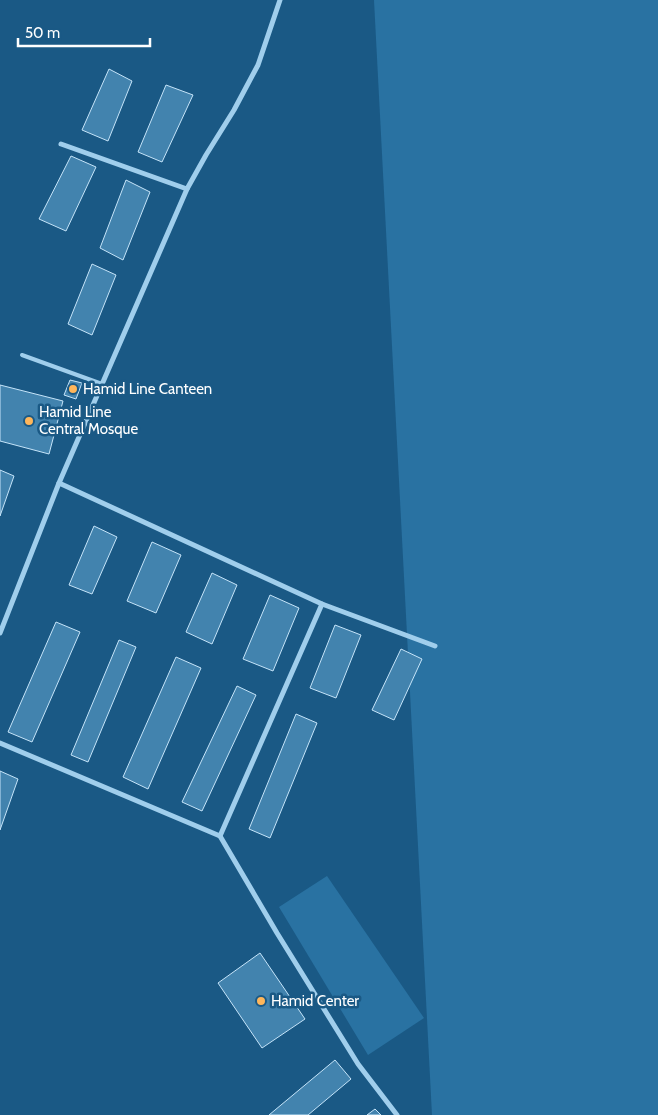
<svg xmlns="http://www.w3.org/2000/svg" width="658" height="1115" font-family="Cabin,sans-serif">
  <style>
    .green { fill: #2972a2 }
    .building { fill: #4283ae; stroke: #c5e4f9 }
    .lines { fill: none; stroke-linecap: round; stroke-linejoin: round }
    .service { stroke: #a0ceec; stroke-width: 4 }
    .minor { stroke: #a0ceec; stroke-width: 5 }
    .poi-dot { fill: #feb65b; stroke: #1a5985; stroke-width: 2 }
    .labels { text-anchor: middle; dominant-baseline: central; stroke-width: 5; stroke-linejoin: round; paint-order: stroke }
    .poi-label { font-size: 15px; fill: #fff; stroke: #1a5985; text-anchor: start }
  </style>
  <rect width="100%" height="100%" fill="#1a5985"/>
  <g class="green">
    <polygon points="374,0 658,0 658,1115 432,1115"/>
    <polygon points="327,876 424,1018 368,1055 279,907"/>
  </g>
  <g class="building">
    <polygon points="109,69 132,81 108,141 82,130"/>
    <polygon points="166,85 193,95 162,162 138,152"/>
    <polygon points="71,156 96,167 66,231 39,219"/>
    <polygon points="126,180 150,192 123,260 100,248"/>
    <polygon points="92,264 116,275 92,335 68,324"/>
    <polygon points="70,380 82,383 76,399 64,395"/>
    <polygon points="0,385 63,401 49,454 0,441"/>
    <polygon points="0,470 14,476 0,516"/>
    <polygon points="94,526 117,537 92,594 69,585"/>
    <polygon points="152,542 181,555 156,613 127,601"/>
    <polygon points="212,573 237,585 212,644 186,632"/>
    <polygon points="270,595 299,608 273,671 243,659"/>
    <polygon points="56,622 80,632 32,742 8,732"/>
    <polygon points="335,625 361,635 336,698 310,688"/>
    <polygon points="119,640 136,647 88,762 71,755"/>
    <polygon points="401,649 422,659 394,720 372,710"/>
    <polygon points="176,657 201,668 148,789 123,777"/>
    <polygon points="237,686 256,695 202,811 182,802"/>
    <polygon points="296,714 317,723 270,838 249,829"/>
    <polygon points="0,771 18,779 0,830"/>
    <polygon points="260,953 305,1019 262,1048 218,983"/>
    <polygon points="335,1060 351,1079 308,1115 269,1115"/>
    <polygon points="375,1109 381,1115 367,1115"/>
  </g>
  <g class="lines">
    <polyline class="service" points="22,355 102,384"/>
    <g class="minor">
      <polyline points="61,144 187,189"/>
      <polyline points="59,483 322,604 220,836"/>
      <polyline points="322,604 435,646"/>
      <polyline points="0,633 59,483 187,189 206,155 234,110 258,65 280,0"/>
      <polyline points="0,743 220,836 277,933 358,1064 397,1115"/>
    </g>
  </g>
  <g class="poi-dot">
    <circle cx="73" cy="389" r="5"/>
    <circle cx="29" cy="421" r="5"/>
    <circle cx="261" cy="1001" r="5"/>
  </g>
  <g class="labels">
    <g class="poi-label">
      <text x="83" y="389">Hamid Line Canteen</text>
      <text x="39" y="412">Hamid Line<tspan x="39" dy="17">Central Mosque</tspan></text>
      <text x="271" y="1001">Hamid Center</text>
    </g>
  </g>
  <path d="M18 38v8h132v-8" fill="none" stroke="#ffffff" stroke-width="2.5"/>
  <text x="25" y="38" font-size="15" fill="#ffffff" stroke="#1a5985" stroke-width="4" paint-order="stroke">50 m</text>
</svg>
